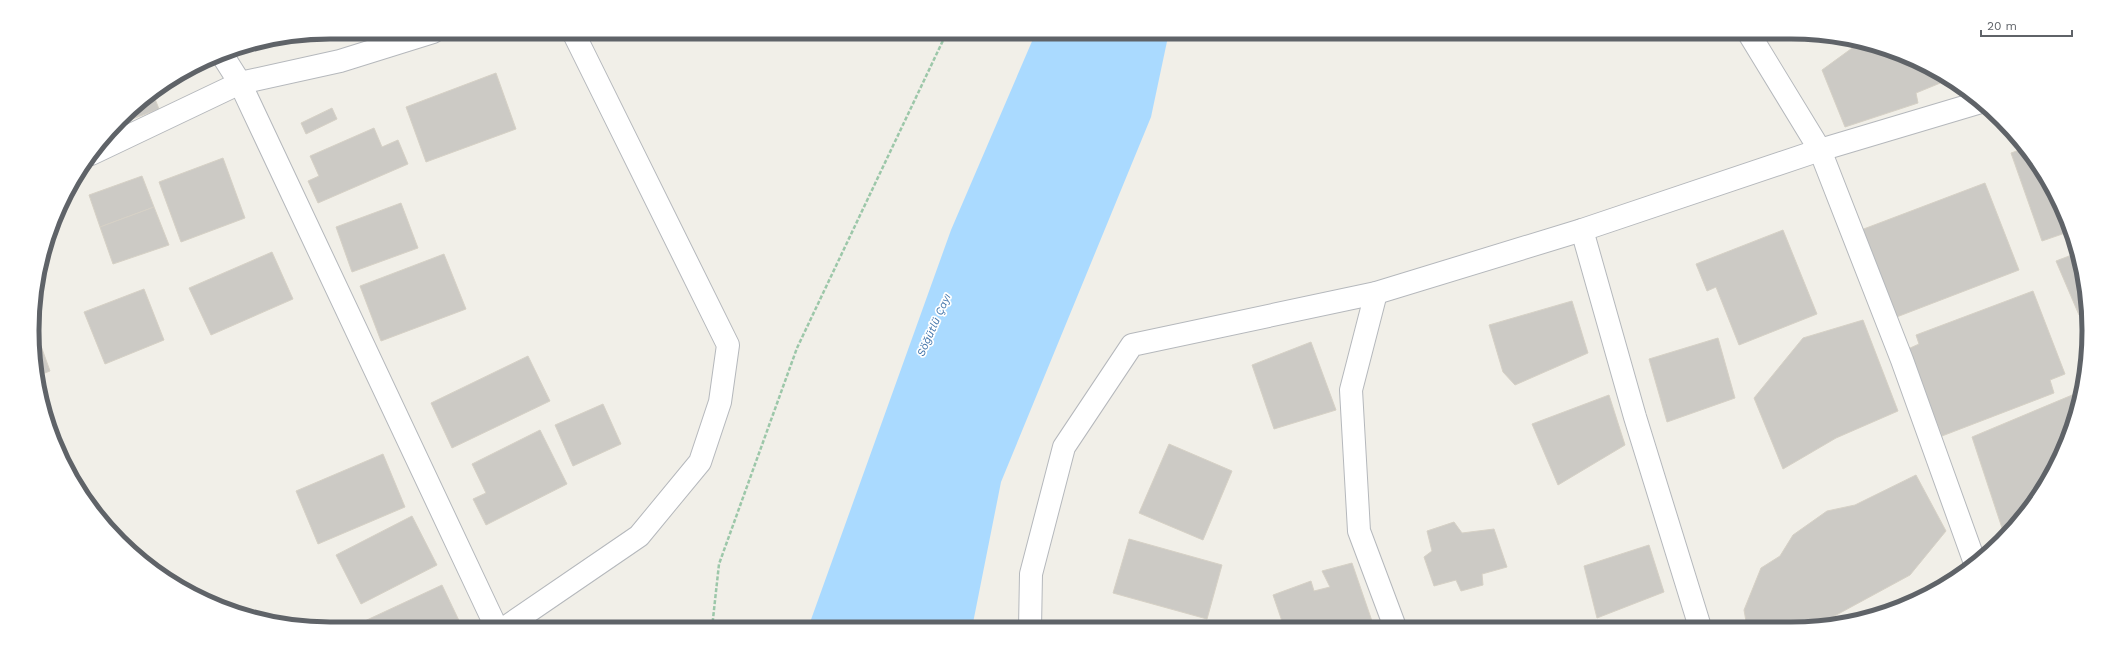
<svg xmlns="http://www.w3.org/2000/svg" width="2121" height="661" font-family="'Work Sans',sans-serif">
  <style>
    .water { fill: #aadaff }
    .building { fill: #cccac5; stroke: #d6d1c6 }
    .lines { fill: none; stroke-linecap: round; stroke-linejoin: round }
    .minor-casing { stroke: #b5b8bc; stroke-width: 24 }
    .path { stroke: #9cc7a9; stroke-width: 2.5; stroke-dasharray: 4 2; stroke-linecap: butt }
    .minor { stroke: #fff; stroke-width: 22 }
    .labels { text-anchor: middle; dominant-baseline: central; stroke-width: 3.5; stroke-linejoin: round; paint-order: stroke }
    .water-label { font-size: 11px; font-style: italic; fill: #4174aa; stroke: #fff }
    .rim { fill: none; stroke: #5f6368; stroke-width: 5 }
  </style>
  <rect width="100%" height="100%" fill="#f1efe8"/>
  <polygon class="water" points="1036,32 1169,32 1151,117 1001,482 972,628 808,628 951,230"/>
  <g class="building">
    <polygon points="1866,43 1905,55 1950,79 1916,93 1918,103 1845,127 1822,70 1855,46"/>
    <polygon points="496,73 516,129 426,162 406,107"/>
    <polygon points="153,94 159,109 116,125 134,106"/>
    <polygon points="332,108 337,119 306,134 301,123"/>
    <polygon points="374,128 382,147 398,140 408,164 318,203 308,181 319,176 310,156"/>
    <polygon points="2025,148 2039,165 2066,216 2071,231 2042,241 2011,153"/>
    <polygon points="223,158 245,218 181,242 159,182"/>
    <polygon points="142,176 154,207 100,227 89,195"/>
    <polygon points="1985,183 2019,270 1894,318 1861,230"/>
    <polygon points="401,203 418,248 352,272 336,227"/>
    <polygon points="154,207 169,245 113,264 100,227"/>
    <polygon points="1783,230 1817,314 1739,345 1716,287 1707,291 1696,264"/>
    <polygon points="272,252 293,299 211,335 189,288"/>
    <polygon points="2077,253 2083,272 2087,312 2079,315 2056,261"/>
    <polygon points="444,254 466,309 381,341 360,286"/>
    <polygon points="144,289 164,340 105,364 84,312"/>
    <polygon points="2033,291 2065,374 2050,380 2054,393 1942,436 1908,349 1919,344 1916,335"/>
    <polygon points="1572,301 1588,353 1515,385 1503,372 1489,325"/>
    <polygon points="1863,320 1898,411 1836,438 1783,469 1754,398 1803,338"/>
    <polygon points="36,332 50,371 37,376 33,350 33,333"/>
    <polygon points="1718,338 1735,398 1667,422 1649,359"/>
    <polygon points="1311,342 1336,410 1274,429 1252,365"/>
    <polygon points="2087,349 2086,365 2080,353"/>
    <polygon points="528,356 550,401 452,448 431,403"/>
    <polygon points="2077,393 2080,399 2049,480 2004,534 1972,437"/>
    <polygon points="1609,395 1625,445 1558,485 1532,424"/>
    <polygon points="603,404 621,444 573,466 555,425"/>
    <polygon points="540,430 567,484 486,525 473,499 486,493 472,464"/>
    <polygon points="1169,444 1232,471 1203,540 1139,513"/>
    <polygon points="383,454 405,507 318,544 296,491"/>
    <polygon points="1916,475 1946,531 1910,575 1816,626 1747,627 1744,610 1761,568 1780,556 1793,535 1827,511 1855,505"/>
    <polygon points="412,516 437,565 361,604 336,555"/>
    <polygon points="1454,522 1462,533 1494,529 1507,567 1482,574 1483,585 1461,591 1456,580 1434,586 1424,557 1432,551 1427,531"/>
    <polygon points="1129,539 1222,565 1207,619 1113,593"/>
    <polygon points="1649,545 1664,592 1597,618 1584,566"/>
    <polygon points="1352,563 1373,624 1363,627 1284,627 1273,595 1311,581 1314,591 1330,587 1322,571"/>
    <polygon points="442,585 463,629 356,629 354,626"/>
  </g>
  <g class="lines">
    <g class="minor-casing">
      <g id="minor">
        <polyline points="1748,32 1820,150 1902,360 1975,563"/>
        <polyline points="221,53 240,83 497,629"/>
        <polyline points="91,154 240,83 340,61 433,32"/>
        <polyline points="1582,230 1635,417 1700,627"/>
        <polyline points="1376,293 1351,390 1359,531 1395,627"/>
        <polyline points="1030,628 1031,574 1064,447 1132,345 1376,293 1582,230 1820,150 1981,102"/>
        <polyline points="503,629 639,536 700,462 720,402 728,345 573,32"/>
      </g>
    </g>
    <polyline class="path" points="712,628 719,564 797,348 947,32"/>
    <use href="#minor" class="minor"/>
  </g>
  <g class="labels">
    <g class="water-label">
      <text transform="translate(934 325) rotate(-66)">Söğütlü Çayı</text>
    </g>
  </g>
  <path d="M0 0H2121V661H0ZM330 39H1791A291 291 0 0 1 2082 330V331A291 291 0 0 1 1791 622H330A291 291 0 0 1 39 331V330A291 291 0 0 1 330 39Z" fill="#fff" fill-rule="evenodd"/>
  <path class="rim" d="M330 39H1791A291 291 0 0 1 2082 330V331A291 291 0 0 1 1791 622H330A291 291 0 0 1 39 331V330A291 291 0 0 1 330 39Z"/>
  <path d="M1981 30v6h91v-6" fill="none" stroke="#5f6368" stroke-width="2"/>
  <text x="1987" y="30" font-size="12" fill="#5f6368" stroke="#ffffff" stroke-width="3" paint-order="stroke">20 m</text>
</svg>
